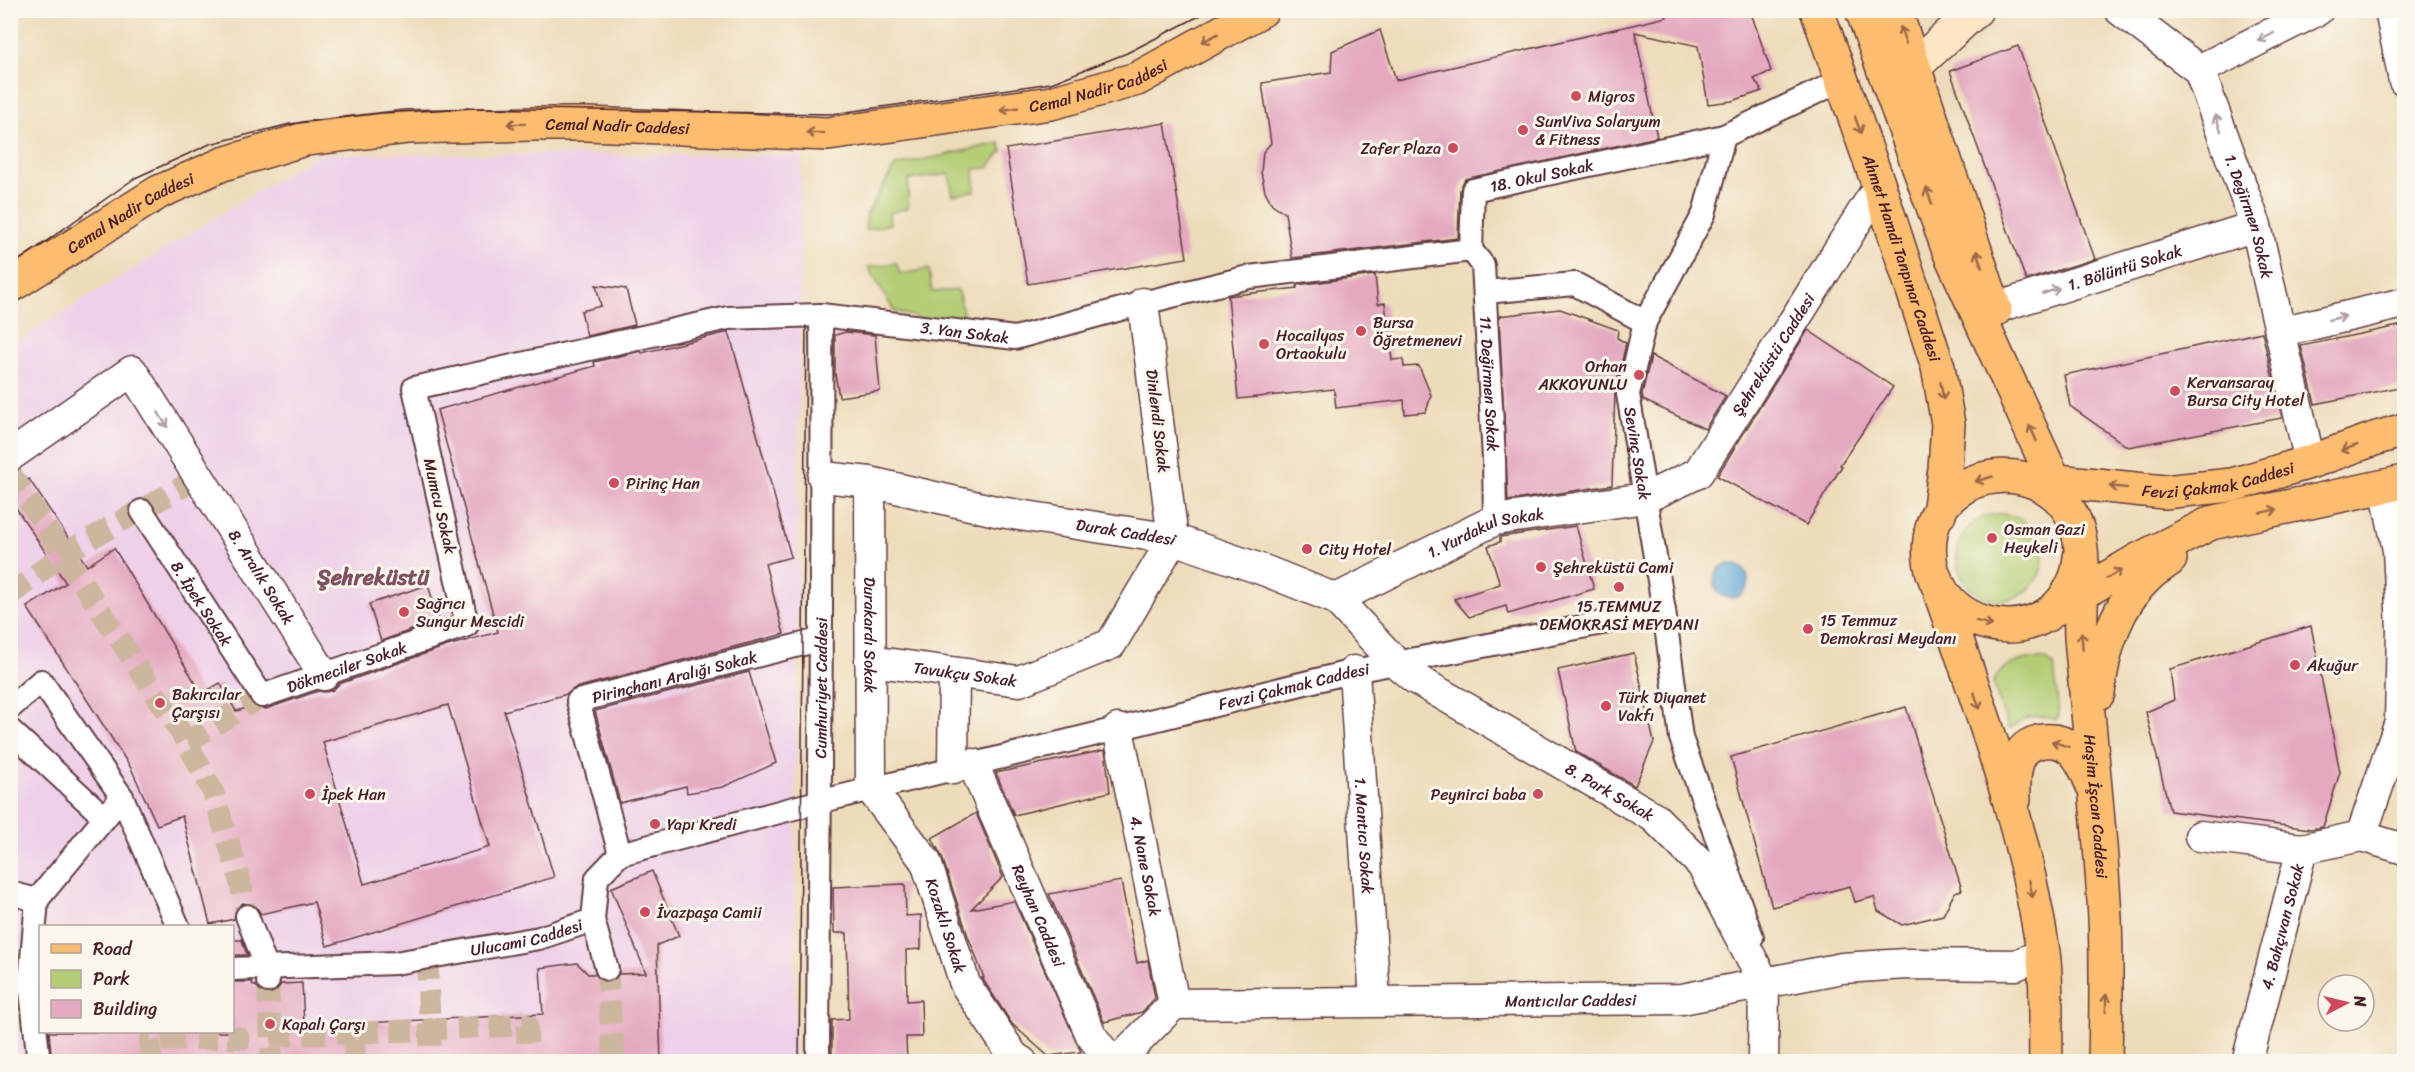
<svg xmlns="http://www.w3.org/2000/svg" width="2415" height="1072" font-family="Sriracha,sans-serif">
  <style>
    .built { fill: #eed0e8; fill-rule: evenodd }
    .green { fill: #b2cd73; stroke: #7e764f; stroke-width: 1.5 }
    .water { fill: #5ba6d3; stroke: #52627f; stroke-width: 1.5 }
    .building { fill: #e4a9c1; fill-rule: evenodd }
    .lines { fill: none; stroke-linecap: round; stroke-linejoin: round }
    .pedestrian-tunnel { stroke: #ccb69d; stroke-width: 22; stroke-dasharray: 22 11; stroke-linecap: butt }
    .pedestrian-casing { stroke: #623b40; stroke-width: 26 }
    .minor-casing { stroke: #623b40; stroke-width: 33 }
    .secondary-casing { stroke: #623b40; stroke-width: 36 }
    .primary-casing { stroke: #623b40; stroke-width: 36 }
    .pedestrian { stroke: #fff; stroke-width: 22 }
    .minor { stroke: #fff; stroke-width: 30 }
    .secondary { stroke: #fee5c5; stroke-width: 33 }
    .primary { stroke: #fcbd6e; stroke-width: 33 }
    .tram { stroke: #4a1f2b; stroke-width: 1.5 }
    .oneway { stroke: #9a6649 }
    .oneway2 { stroke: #ae9aa0 }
    .poi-dot { fill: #d1495b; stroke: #fbf7ec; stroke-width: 2 }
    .labels { text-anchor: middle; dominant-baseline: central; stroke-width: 6; stroke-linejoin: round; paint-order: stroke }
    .street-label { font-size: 16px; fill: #4a1f2b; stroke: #fbf7ec }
    .poi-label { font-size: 16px; fill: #4a1f2b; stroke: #fbf7ec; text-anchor: start }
    .district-label { font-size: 22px; font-weight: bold; fill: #804f60; stroke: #fbf7ec }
  </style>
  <rect width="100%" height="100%" fill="#fbf7ec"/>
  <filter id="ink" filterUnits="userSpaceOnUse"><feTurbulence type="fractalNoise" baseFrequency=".0167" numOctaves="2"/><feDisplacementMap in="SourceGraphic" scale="12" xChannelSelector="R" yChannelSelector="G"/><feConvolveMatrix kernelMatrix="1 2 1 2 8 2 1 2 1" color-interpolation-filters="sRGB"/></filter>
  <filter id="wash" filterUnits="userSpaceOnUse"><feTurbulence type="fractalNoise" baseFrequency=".008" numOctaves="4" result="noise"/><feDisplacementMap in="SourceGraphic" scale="24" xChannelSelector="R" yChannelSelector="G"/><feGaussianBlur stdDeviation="1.35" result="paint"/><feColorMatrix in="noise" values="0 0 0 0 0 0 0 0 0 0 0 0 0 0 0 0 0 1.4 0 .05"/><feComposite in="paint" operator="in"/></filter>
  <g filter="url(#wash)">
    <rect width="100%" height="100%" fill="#eddcba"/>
    <path class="built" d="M317 154 801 155 794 1061 11 1062V345ZM40 926H232V1032H40Z"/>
    <g class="green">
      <polygon points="1000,143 1002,151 988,168 974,169 975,191 953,195 949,174 908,180 908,208 889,213 890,224 865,230 867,213 895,166"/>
      <polygon points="896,263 900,274 929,269 932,292 958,290 964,318 925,320 894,311 868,267"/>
      <circle cx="2000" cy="557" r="43"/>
      <path d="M2027 659H2044L2054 665 2059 715 2056 720C2046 717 2035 714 2025 719 2018 722 2016 727 2008 728L1993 682C2002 667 2011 663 2027 659Z"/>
    </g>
    <circle class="water" cx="1731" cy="581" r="17"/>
    <g id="blocks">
      <g class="building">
        <polygon points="1665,10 1750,10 1771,71 1754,79 1762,91 1732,101 1708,104 1698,46 1635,32 1657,137 1465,179 1460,190 1458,238 1292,258 1285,213 1272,204 1265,191 1261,172 1263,152 1271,143 1262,83 1331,72 1332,51 1380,30 1396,80 1667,17"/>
        <polygon points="2018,46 2095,259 2026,280 1950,71"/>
        <polygon points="1165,123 1187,258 1028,284 1006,149"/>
        <polygon points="1375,275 1378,304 1385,303 1392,360 1403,359 1404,367 1419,366 1431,395 1426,412 1405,414 1404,400 1336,408 1334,389 1238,399 1228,296 1297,288 1297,285"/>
        <polygon points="596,285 626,289 635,325 587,336 581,311 601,306"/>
        <polygon points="1560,309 1618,330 1617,338 1626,343 1615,391 1612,485 1508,501 1499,316"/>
        <polygon points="2404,325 2404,386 2315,404 2301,346"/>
        <polygon points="1808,330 1893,387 1840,465 1842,466 1806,525 1717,476"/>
        <path d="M729 332 791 557 765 564 784 634 575 688 567 694 504 711 554 877 327 946 314 902 261 914 255 905 243 903 236 908 234 919 210 924 182 816 157 825 131 768 27 607 66 583 10 499V491L29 479 87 566 114 548 202 694 220 683 236 711 254 706 266 709 318 691 325 692 333 690 339 684 447 646 498 632 437 410 595 366 594 362 641 351 642 353ZM448 705 490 847 364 884 323 742Z"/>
        <polygon points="846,332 875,335 880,391 839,397 835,374 835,335"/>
        <polygon points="2262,332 2282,418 2128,447 2070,406 2064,375"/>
        <polygon points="1651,356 1726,396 1705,429 1643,400 1642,394"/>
        <polygon points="1576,526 1594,589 1508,614 1506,606 1469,617 1454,599 1500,584 1488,546 1500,542 1500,537"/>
        <polygon points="428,585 439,620 381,641 369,604"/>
        <polygon points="2311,626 2340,772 2323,827 2311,829 2170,811 2146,712 2174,700 2170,669"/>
        <polygon points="1634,653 1654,742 1635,786 1576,752 1558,670"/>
        <polygon points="749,672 776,763 723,787 687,793 686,786 620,803 595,711"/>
        <polygon points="1906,707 1962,890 1955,892 1943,915 1902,925 1878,911 1874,897 1855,902 1850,886 1772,907 1731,757"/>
        <polygon points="1105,750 1110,792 1014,815 996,773"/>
        <polygon points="976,813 1003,877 971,909 1014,901 1081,1052 1048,1056 1012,1024 982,978 984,978 968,936 942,857 932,838"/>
        <polygon points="652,871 679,936 657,945 661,1062 52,1062 49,1032 232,1032 232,982 252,982 253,986 256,986 262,993 269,994 276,992 281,984 302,983 304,1026 543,1014 540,968 577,963 588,974 595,974 604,982 611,982 619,974 646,973 611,888"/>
        <polygon points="1121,881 1137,963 1148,960 1155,998 1142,1012 1104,1022 1049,894"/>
        <polygon points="905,884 906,916 921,915 921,949 906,950 907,1001 921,1000 922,1037 906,1037 907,1062 832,1062 832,1020 849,1019 847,933 834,933 833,887"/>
        <polygon points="232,940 242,940 247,955 232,955"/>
      </g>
    </g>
  </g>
  <g filter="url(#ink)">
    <use href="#blocks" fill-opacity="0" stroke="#623b40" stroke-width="1.5"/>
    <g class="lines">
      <g class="pedestrian-tunnel">
        <polyline points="10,473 187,742 213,792 239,876 247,916"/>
        <polyline points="10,595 63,554 200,477"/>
        <polyline points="187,742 262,696"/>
        <polyline points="427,958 431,1062"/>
        <polyline points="607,969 614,1062"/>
        <polyline points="268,982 272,1062"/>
        <polyline points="271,1036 354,1033"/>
        <polyline points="151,1062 150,1041 238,1037 239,1062"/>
        <polyline points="355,1062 354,1033 527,1025 528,1062"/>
      </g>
      <g class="pedestrian-casing">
        <g id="pedestrian">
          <path id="s1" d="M1471 250 1483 265 1494 459 1495 520"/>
          <path id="s2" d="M1485 292 1575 284 1645 322 1628 394 1664 611"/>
          <polyline points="1645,322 1704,214 1724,136"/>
          <path id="s3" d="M142 511 262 696 467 625 414 388 728 318 821 315 1015 338 1143 303 1249 277 1471 250 1473 190 1724 136 1842 80"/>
          <polyline points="10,708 41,681 122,797 178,926"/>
          <polyline points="10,730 105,818"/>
          <path id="s4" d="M620 854 578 701 819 640"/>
          <polyline points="10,893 37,900 122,797"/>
          <polyline points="37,900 30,982 39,1062"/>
          <polyline points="247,916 267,969 268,981"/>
          <polyline points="593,920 607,969"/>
          <path id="s5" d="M232 969 395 963 539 938 593 920 597 878 620 854 802 806 1354 671 1664 611 1681 738 1752 937"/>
          <polyline points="10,983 40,980"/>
          <path id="s6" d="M818 1062C819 813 823 563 821 315"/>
        </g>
      </g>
      <g class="minor-casing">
        <g id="minor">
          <path id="s7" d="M2120 10 2199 70 2256 226 2310 462"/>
          <polyline points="2390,10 2404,81"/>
          <polyline points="2199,70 2318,10"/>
          <path id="s8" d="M1995 308 2256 226"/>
          <polyline points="2280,332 2404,303"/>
          <path id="s9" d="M10 456 132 371 324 675"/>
          <path id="s10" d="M823 477 870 482 1000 512 1173 539 1266 571 1336 599 1395 662 1414 678 1654 817 1702 865 1764 982 1763 1062"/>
          <path id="s11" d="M870 482 871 789 926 862 965 984 1014 1057 1022 1062"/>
          <path id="s12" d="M1336 599 1495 520 1645 498 1698 473 1879 186"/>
          <path id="s13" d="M870 661 1019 681 1111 644 1173 539 1143 303"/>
          <path id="s14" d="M1354 671 1375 1001"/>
          <path id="s15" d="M1118 729 1174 1004"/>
          <path id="s16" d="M973 764 1091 1035 1111 1062"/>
          <polyline points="953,769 954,673"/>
          <polyline points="2200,836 2302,849"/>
          <polyline points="2361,836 2404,849"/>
          <path id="s17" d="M1117 1062 1174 1004 1682 999 1842 968 1906 964 2016 965 2043 954"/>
          <path id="s18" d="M2247 1062 2302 849 2361 836 2400 722 2402 629 2398 550 2385 487"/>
        </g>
      </g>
      <g class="secondary-casing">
        <polyline id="secondary" points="1914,67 1976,10"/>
      </g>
      <g class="primary-casing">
        <g id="primary">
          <path id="s19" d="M1817 10 1879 186 1938 367 1948 424 1945 469 1939 514"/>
          <polyline points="1862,10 1949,251 2064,502"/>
          <polyline points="1895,10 1995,310"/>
          <path id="s20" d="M10 286 159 192 223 164 305 139 407 127 533 124H588L828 134 1051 103 1137 79 1262 10"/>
          <path id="s21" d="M2038 479 2164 492 2232 485 2310 462 2377 438 2404 430"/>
          <path id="s22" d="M2081 553C2079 560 2079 570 2076 577 2045 661 1920 629 1930 539 1939 461 2054 454 2077 528 2087 560 2079 603 2081 637 2089 730 2100 824 2105 918 2107 966 2106 1014 2105 1062"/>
          <path d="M1941 595C1982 712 2025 829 2043 952 2048 987 2045 1026 2046 1062"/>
          <polyline points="2065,603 2138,560 2211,523 2404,482"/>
          <path d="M2098 693C2103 648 2116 604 2151 573 2157 568 2164 564 2170 559"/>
          <path d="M2014 800C2013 775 2013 744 2044 741 2053 740 2063 742 2070 748 2081 756 2087 772 2092 784"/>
        </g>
      </g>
      <use href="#pedestrian" class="pedestrian"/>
      <use href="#minor" class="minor"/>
      <use href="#secondary" class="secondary"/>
      <use href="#primary" class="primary"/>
      <g class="tram">
        <polyline points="10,267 135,178 210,144 290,124 382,113 473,108 832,114 1051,83 1127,53 1211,10"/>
        <polyline points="799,1062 806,326"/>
      </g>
    </g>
    <defs><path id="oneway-shaft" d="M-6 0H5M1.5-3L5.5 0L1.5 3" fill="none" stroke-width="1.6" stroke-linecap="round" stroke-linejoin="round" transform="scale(1.5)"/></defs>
    <g class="oneway">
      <use href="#oneway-shaft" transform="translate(1903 35) rotate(-109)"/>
      <use href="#oneway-shaft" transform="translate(1210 38) rotate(152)"/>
      <use href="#oneway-shaft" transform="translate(1009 109) rotate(172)"/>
      <use href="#oneway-shaft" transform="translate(516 124) rotate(179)"/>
      <use href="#oneway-shaft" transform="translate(1858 125) rotate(70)"/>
      <use href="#oneway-shaft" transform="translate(815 133) rotate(-178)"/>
      <use href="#oneway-shaft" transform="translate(1929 196) rotate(-110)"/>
      <use href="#oneway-shaft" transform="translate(1979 259) rotate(-108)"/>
      <use href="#oneway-shaft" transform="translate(1942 391) rotate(80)"/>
      <use href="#oneway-shaft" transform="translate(2033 433) rotate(-114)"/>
      <use href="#oneway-shaft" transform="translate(2349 448) rotate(160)"/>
      <use href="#oneway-shaft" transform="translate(1984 479) rotate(164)"/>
      <use href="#oneway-shaft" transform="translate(2118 487) rotate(-174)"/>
      <use href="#oneway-shaft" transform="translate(2269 511) rotate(-12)"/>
      <use href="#oneway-shaft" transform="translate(2114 574) rotate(-31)"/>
      <use href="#oneway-shaft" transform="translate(1984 623) rotate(15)"/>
      <use href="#oneway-shaft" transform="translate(2082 641) rotate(-95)"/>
      <use href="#oneway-shaft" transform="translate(1977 701) rotate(72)"/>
      <use href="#oneway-shaft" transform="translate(2060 744) rotate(-161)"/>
      <use href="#oneway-shaft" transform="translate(2031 889) rotate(79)"/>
      <use href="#oneway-shaft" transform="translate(2106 1003) rotate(-89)"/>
    </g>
    <g class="oneway2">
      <use href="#oneway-shaft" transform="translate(2266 37) rotate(153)"/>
      <use href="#oneway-shaft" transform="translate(2218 123) rotate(-110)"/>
      <use href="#oneway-shaft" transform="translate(2051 291) rotate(-18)"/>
      <use href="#oneway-shaft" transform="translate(2337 318) rotate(-13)"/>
      <use href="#oneway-shaft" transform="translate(163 420) rotate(58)"/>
    </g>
  </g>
  <g class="poi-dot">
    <circle cx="1576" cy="96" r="6"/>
    <circle cx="1523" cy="130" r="6"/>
    <circle cx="1453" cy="148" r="6"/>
    <circle cx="1361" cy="331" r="6"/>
    <circle cx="1264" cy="344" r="6"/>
    <circle cx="1639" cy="375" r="6"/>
    <circle cx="2175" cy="391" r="6"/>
    <circle cx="614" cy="483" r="6"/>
    <circle cx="1992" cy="538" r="6"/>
    <circle cx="1307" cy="549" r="6"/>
    <circle cx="1541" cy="567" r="6"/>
    <circle cx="1619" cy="587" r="6"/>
    <circle cx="404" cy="612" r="6"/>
    <circle cx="1808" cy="629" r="6"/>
    <circle cx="2295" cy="665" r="6"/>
    <circle cx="160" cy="703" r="6"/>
    <circle cx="1606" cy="706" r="6"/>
    <circle cx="310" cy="794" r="6"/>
    <circle cx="1538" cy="794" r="6"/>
    <circle cx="655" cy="824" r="6"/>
    <circle cx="645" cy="912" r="6"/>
    <circle cx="270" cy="1024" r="6"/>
  </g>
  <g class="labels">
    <g class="street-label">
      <text stroke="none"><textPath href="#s20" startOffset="1131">Cemal Nadir Caddesi</textPath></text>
      <text stroke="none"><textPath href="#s20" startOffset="645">Cemal Nadir Caddesi</textPath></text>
      <text stroke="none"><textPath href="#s3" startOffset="1886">18. Okul Sokak</textPath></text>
      <text stroke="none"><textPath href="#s20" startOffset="141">Cemal Nadir Caddesi</textPath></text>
      <text stroke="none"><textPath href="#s7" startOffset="254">1. Değirmen Sokak</textPath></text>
      <text stroke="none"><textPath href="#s19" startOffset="262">Ahmet Hamdi Tanpınar Caddesi</textPath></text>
      <text stroke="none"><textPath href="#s8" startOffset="136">1. Bölüntü Sokak</textPath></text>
      <text stroke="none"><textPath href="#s3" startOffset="1240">3. Yan Sokak</textPath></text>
      <text stroke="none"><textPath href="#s12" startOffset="528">Şehreküstü Caddesi</textPath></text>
      <text stroke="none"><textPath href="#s1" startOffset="138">11. Değirmen Sokak</textPath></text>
      <text transform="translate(1158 421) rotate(83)">Dinlendi Sokak</text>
      <text stroke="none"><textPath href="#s2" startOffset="304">Sevinç Sokak</textPath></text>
      <text stroke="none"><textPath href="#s21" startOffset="182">Fevzi Çakmak Caddesi</textPath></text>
      <text transform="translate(440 506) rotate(77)">Mumcu Sokak</text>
      <text stroke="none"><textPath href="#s10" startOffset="308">Durak Caddesi</textPath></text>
      <text stroke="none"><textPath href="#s12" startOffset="165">1. Yurdakul Sokak</textPath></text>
      <text stroke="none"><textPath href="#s9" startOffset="392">8. Aralık Sokak</textPath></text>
      <text stroke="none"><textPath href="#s3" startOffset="110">8. İpek Sokak</textPath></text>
      <text stroke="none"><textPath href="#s11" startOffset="153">Durakardı Sokak</textPath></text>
      <text stroke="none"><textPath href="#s3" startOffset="310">Dökmeciler Sokak</textPath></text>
      <text stroke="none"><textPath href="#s13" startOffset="96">Tavukçu Sokak</textPath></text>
      <text stroke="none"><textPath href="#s4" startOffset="258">Pirinçhanı Aralığı Sokak</textPath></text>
      <text stroke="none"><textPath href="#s5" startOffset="1136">Fevzi Çakmak Caddesi</textPath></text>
      <text stroke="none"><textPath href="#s6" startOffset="374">Cumhuriyet Caddesi</textPath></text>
      <text stroke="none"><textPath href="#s10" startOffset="867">8. Park Sokak</textPath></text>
      <text stroke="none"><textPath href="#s22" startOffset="728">Haşim İşcan Caddesi</textPath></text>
      <text stroke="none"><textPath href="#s14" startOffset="165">1. Mantıcı Sokak</textPath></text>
      <text stroke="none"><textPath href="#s15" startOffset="140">4. Nane Sokak</textPath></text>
      <text stroke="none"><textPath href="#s16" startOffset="165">Reyhan Caddesi</textPath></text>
      <text stroke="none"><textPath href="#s11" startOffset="465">Kozaklı Sokak</textPath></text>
      <text stroke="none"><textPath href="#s18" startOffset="140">4. Bahçıvan Sokak</textPath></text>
      <text stroke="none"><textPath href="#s5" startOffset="297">Ulucami Caddesi</textPath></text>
      <text stroke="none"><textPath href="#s17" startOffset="478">Mantıcılar Caddesi</textPath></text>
    </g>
    <g class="poi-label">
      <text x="1588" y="96">Migros</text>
      <text x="1535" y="121">SunViva Solaryum<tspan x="1535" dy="18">&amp; Fitness</tspan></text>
      <text x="1441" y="148" text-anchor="end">Zafer Plaza</text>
      <text x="1373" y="322">Bursa<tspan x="1373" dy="18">Öğretmenevi</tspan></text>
      <text x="1276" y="335">Hocailyas<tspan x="1276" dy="18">Ortaokulu</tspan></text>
      <text x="1627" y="366" text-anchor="end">Orhan<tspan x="1627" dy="18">AKKOYUNLU</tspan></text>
      <text x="2187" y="382">Kervansaray<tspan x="2187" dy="18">Bursa City Hotel</tspan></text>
      <text x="626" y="483">Pirinç Han</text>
      <text x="2004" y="529">Osman Gazi<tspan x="2004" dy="18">Heykeli</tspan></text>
      <text x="1319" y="549">City Hotel</text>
      <text x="1553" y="567">Şehreküstü Cami</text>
      <text x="416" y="603">Sağrıcı<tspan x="416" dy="18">Sungur Mescidi</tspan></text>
      <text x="1619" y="606" text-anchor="middle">15 TEMMUZ<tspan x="1619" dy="18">DEMOKRASİ MEYDANI</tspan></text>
      <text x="1820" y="620">15 Temmuz<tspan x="1820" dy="18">Demokrasi Meydanı</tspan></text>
      <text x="2307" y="665">Akuğur</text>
      <text x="172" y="694">Bakırcılar<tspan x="172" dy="18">Çarşısı</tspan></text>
      <text x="1618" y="697">Türk Diyanet<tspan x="1618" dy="18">Vakfı</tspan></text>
      <text x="322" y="794">İpek Han</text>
      <text x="1526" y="794" text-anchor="end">Peynirci baba</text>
      <text x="667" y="824">Yapı Kredi</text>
      <text x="657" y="912">İvazpaşa Camii</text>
      <text x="282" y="1024">Kapalı Çarşı</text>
    </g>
    <g class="district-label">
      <text x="373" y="577">Şehreküstü</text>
    </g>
  </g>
  <rect width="2415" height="1072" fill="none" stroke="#fbf7ec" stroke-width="36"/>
  <rect x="39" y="925" width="195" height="108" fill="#fbf7ec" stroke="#b4a19f" stroke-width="1.5"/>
  <rect x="51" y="944" width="30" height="9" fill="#fcbd6e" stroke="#b4a19f" stroke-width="1.5"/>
  <text x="93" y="955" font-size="18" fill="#4a1f2b">Road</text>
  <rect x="51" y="970" width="30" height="18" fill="#b2cd73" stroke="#b4a19f" stroke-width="1.5"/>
  <text x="93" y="985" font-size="18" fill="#4a1f2b">Park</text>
  <rect x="51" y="1000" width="30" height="18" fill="#e4a9c1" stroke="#b4a19f" stroke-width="1.5"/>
  <text x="93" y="1015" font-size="18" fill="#4a1f2b">Building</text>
  <g transform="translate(2346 1003) rotate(83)"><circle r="28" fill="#fbf7ec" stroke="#b4a19f" stroke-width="1.5"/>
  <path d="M0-4.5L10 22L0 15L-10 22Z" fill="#d1495b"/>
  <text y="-9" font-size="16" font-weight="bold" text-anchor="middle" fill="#4a1f2b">N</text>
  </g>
</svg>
